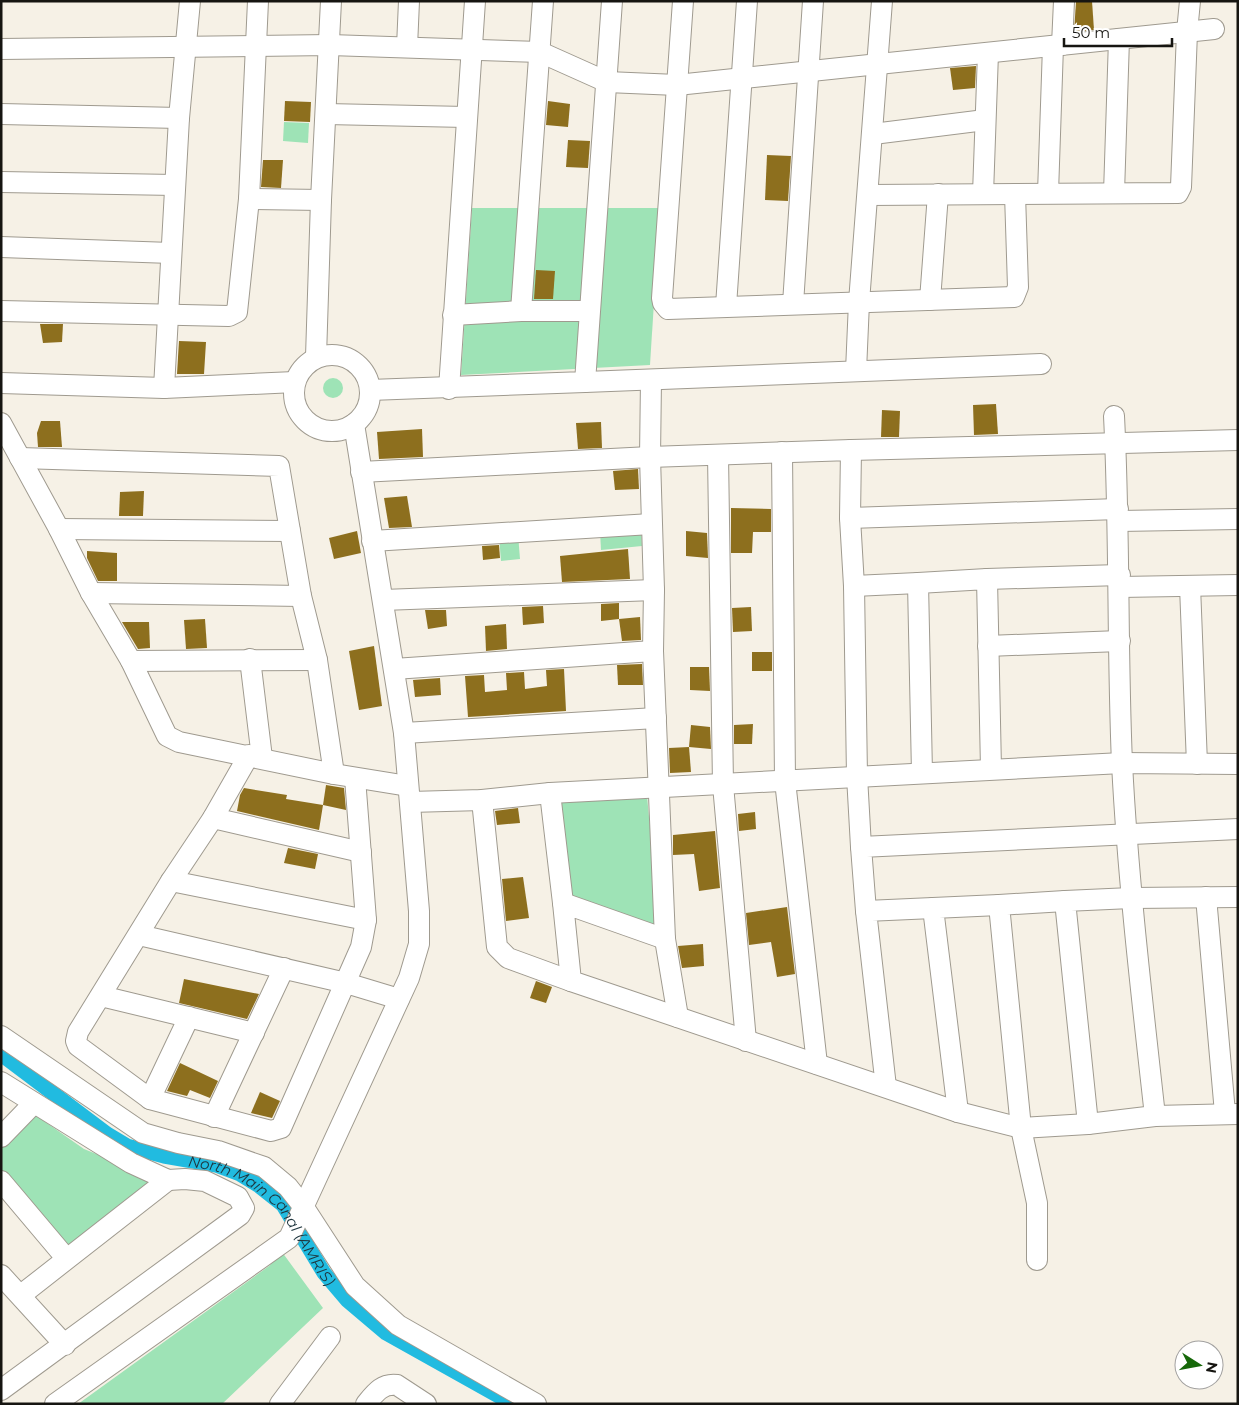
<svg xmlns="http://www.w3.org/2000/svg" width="1239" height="1405" font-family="Montserrat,sans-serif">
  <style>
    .green { fill: #9ee3b6 }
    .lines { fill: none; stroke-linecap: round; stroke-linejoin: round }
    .canal { stroke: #21bbe0; stroke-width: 15 }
    .building { fill: #8d6f1e }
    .minor-casing { stroke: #9f9a8f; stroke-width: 22 }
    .minor { stroke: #fff; stroke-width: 20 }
    .labels { text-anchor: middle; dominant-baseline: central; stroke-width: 4.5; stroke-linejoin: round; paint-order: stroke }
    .water-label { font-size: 15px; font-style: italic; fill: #1e353d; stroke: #fff }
  </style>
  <rect width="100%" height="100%" fill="#f6f1e6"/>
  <g class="green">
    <polygon points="284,122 309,123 308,143 283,141"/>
    <polygon points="472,208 660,208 650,365 461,375"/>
    <circle cx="333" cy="388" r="10"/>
    <polygon points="641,528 642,546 601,550 600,531"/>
    <polygon points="518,534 520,559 501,561 499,536"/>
    <polygon points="647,796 660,931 567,898 557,803"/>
    <polygon points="31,1112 84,1149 158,1179 69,1250 1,1171 1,1147"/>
    <polygon points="282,1252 323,1308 222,1404 78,1404 269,1266"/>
  </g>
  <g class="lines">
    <path class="canal" id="s1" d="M1 1054 107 1134 127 1146 164 1156 216 1165 240 1174 258 1185 283 1205 324 1273 347 1300 386 1333 513 1404"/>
  </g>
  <g class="building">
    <polygon points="1092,1 1094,30 1074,32 1076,2"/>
    <polygon points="976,66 975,88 953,90 950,68"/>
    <polygon points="285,101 311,102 310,122 284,121"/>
    <polygon points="548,101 570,104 568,127 546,125"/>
    <polygon points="568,140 590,141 588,168 566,167"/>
    <polygon points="767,155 791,156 788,201 765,200"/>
    <polygon points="263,160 283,160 281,188 261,187"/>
    <polygon points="536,270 555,271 553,299 534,299"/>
    <polygon points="40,324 63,324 62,342 43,343"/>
    <polygon points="179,341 206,342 204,374 177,374"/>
    <polygon points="996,404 998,434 974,435 973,405"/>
    <polygon points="882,410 900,411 899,437 881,437"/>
    <polygon points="41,421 60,421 62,447 38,447 37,433"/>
    <polygon points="601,422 602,448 578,449 576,423"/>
    <polygon points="422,429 423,457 379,459 377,432"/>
    <polygon points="638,469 639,489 615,490 613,471"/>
    <polygon points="144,491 143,516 119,516 120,492"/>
    <polygon points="407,496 412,527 389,528 384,498"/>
    <polygon points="731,508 771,509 771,532 753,532 752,553 731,553"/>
    <polygon points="357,531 361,553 334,559 329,538"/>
    <polygon points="686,531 707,533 708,558 686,556"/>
    <polygon points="499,545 500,558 483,560 482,546"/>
    <polygon points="628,549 630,579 562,582 560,556"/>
    <polygon points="87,551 117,553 117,581 98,581 87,558"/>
    <polygon points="619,603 619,619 601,621 601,604"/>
    <polygon points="543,606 544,623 523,625 522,607"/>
    <polygon points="751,607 752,631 733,632 732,608"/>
    <polygon points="425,610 446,610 447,626 428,629"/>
    <polygon points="640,617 641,640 622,641 619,619"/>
    <polygon points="205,619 207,648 186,649 184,620"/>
    <polygon points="122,622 149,622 150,648 138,649"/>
    <polygon points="506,624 507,649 486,651 485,626"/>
    <polygon points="374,646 382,706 359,710 349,651"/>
    <rect x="752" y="652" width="20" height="19"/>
    <polygon points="642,664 643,685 618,685 617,665"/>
    <polygon points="690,667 709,667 710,691 690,690"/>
    <polygon points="564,669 566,711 468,717 465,676 484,675 485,692 507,690 506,673 524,672 525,689 547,686 546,670"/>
    <polygon points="440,678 441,695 415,697 413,680"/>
    <polygon points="753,724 752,744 734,744 734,725"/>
    <polygon points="691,725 710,727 711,749 689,747"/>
    <polygon points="689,747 691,772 670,773 669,748"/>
    <polygon points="326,785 344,788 346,810 323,805"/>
    <polygon points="244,788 287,795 286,799 323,805 319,830 237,811 240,795"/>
    <polygon points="518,808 520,823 497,825 495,811"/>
    <polygon points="755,812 756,829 739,831 738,814"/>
    <polygon points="715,831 720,888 699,891 694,854 673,855 673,835"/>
    <polygon points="288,848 318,854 315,869 284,863"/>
    <polygon points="523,877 529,918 506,921 502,879"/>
    <polygon points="787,907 795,974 777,977 771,942 749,945 746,913"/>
    <polygon points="703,944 704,966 682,968 678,946"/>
    <polygon points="184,979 223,987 259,994 247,1019 179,1003"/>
    <polygon points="536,981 552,987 546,1003 530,998"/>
    <polygon points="180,1063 218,1081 210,1098 190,1090 187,1096 167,1091"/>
    <polygon points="260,1092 280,1101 272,1118 251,1113"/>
  </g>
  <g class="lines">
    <g class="minor-casing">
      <g id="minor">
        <polyline points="683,1 662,298 663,303 668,309 1014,297 1018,287 1015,194"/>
        <polyline points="1062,45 1064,1"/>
        <polyline points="407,47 409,1"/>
        <polyline points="1,49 330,45 540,52 607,82 677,85 1214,29"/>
        <polyline points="1,114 179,118"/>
        <polyline points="326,114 466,117"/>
        <polyline points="873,134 985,120"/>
        <polyline points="1,182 175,185"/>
        <polyline points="1048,193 1053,46"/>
        <polyline points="1114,193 1119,39"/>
        <polyline points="983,194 988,53"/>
        <polyline points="868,195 1178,193 1181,187 1187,32 1190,1"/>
        <polyline points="249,199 321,200"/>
        <polyline points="1,247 171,253"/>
        <polyline points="930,300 938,194"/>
        <polyline points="793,304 813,1"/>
        <polyline points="726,306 747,1"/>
        <polyline points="1,311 229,316 237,312 249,199 258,1"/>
        <polyline points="521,311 543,1"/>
        <polyline points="453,315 521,311 589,311"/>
        <circle cx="332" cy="393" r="38"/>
        <polyline points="316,357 321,200 331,1"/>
        <polyline points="856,371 859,302 882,1"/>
        <polyline points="651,380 650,457 654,590 653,651 665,939 678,1017"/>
        <polyline points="585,382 1041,364"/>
        <polyline points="1,383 164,388 295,382"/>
        <polyline points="164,388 179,118 190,1"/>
        <polyline points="449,389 475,1"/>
        <polyline points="370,390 585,382 612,1"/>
        <path d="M1114 416C1120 532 1117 648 1122 763 1128 881 1142 999 1155 1116"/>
        <polyline points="1,423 59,529 91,593 131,661 167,736 179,742 334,774 408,786"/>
        <polyline points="851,450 1238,440"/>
        <polyline points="782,452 785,781 817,1064"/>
        <polyline points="718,455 723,785 746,1041"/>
        <polyline points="20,458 279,466 301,596 317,660 334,774"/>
        <polyline points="361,472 650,457 851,450 850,518 854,586 857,776 861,847"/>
        <polyline points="850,518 1118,509"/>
        <polyline points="1119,521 1238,519"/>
        <polyline points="59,529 290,531"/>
        <polyline points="372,541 651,524"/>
        <polyline points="987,579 1120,575"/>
        <polyline points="854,586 918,583"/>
        <polyline points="1190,586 1197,764"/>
        <polyline points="1120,587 1238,585"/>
        <polyline points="91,593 301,596"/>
        <polyline points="383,600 654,590"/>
        <polyline points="988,646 1120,641"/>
        <polyline points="250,659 262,758"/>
        <polyline points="131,661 317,660"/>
        <polyline points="394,669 653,651"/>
        <polyline points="404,733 656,718"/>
        <polyline points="249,755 213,818 171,881 78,1032 76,1041 78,1046 150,1099 271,1131 281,1128 361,947 366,920 355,778"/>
        <polyline points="922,773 918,583 987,579 991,769"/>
        <polyline points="550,793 563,903"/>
        <polyline points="482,800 497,947 508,958 571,981"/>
        <polyline points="410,802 482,800 550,793 1122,763 1238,764"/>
        <polyline points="213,818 361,852"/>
        <polyline points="171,881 366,920"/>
        <polyline points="1206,897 1225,1113"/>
        <polyline points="866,911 861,847 1238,829"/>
        <polyline points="139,935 346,983 399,999"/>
        <polyline points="665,939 563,903 571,981 958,1112 1021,1128 1088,1124 1155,1116 1238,1114"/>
        <polyline points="101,996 254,1033"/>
        <polyline points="1,1036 143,1133 178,1143 218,1151 264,1167 288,1187 303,1206 355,1286 398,1325 536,1404"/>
        <polyline points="1,1082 131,1163 168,1180 185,1179 205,1181 238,1197 244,1208 240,1215 1,1390"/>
        <polyline points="886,1087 866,911 933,908"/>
        <polyline points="150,1099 189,1017"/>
        <polyline points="958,1112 933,908 999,905"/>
        <polyline points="214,1117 284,968"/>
        <polyline points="1088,1124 1065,901 1131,898 1238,897"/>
        <polyline points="1,1137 34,1103"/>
        <polyline points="1,1181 66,1258"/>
        <polyline points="1037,1260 1037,1203 1021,1128 999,905 1065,901"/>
        <polyline points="1,1275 65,1345"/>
        <polyline points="21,1295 168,1180"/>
        <polyline points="55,1404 289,1238 409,978 419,944 419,911 404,733 354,424"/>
        <polyline points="280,1404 330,1337"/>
        <path d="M366 1404C375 1393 382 1383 397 1385L426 1404"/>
      </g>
    </g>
    <use href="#minor" class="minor"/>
  </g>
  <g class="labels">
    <g class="water-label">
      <text stroke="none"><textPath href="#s1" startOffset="319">North Main Canal (AMRIS)</textPath></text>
    </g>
  </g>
  <rect width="1239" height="1405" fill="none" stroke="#161511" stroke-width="5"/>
  <g transform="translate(1199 1365) rotate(101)"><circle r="24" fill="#ffffff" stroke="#a2a1a0"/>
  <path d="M0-4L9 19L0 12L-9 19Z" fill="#166809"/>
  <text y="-8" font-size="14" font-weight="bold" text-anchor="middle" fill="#161511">N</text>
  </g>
  <path d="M1064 38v8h108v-8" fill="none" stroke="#161511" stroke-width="2.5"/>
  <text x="1072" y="38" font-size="15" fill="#161511" stroke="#ffffff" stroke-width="4" paint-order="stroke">50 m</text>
</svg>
